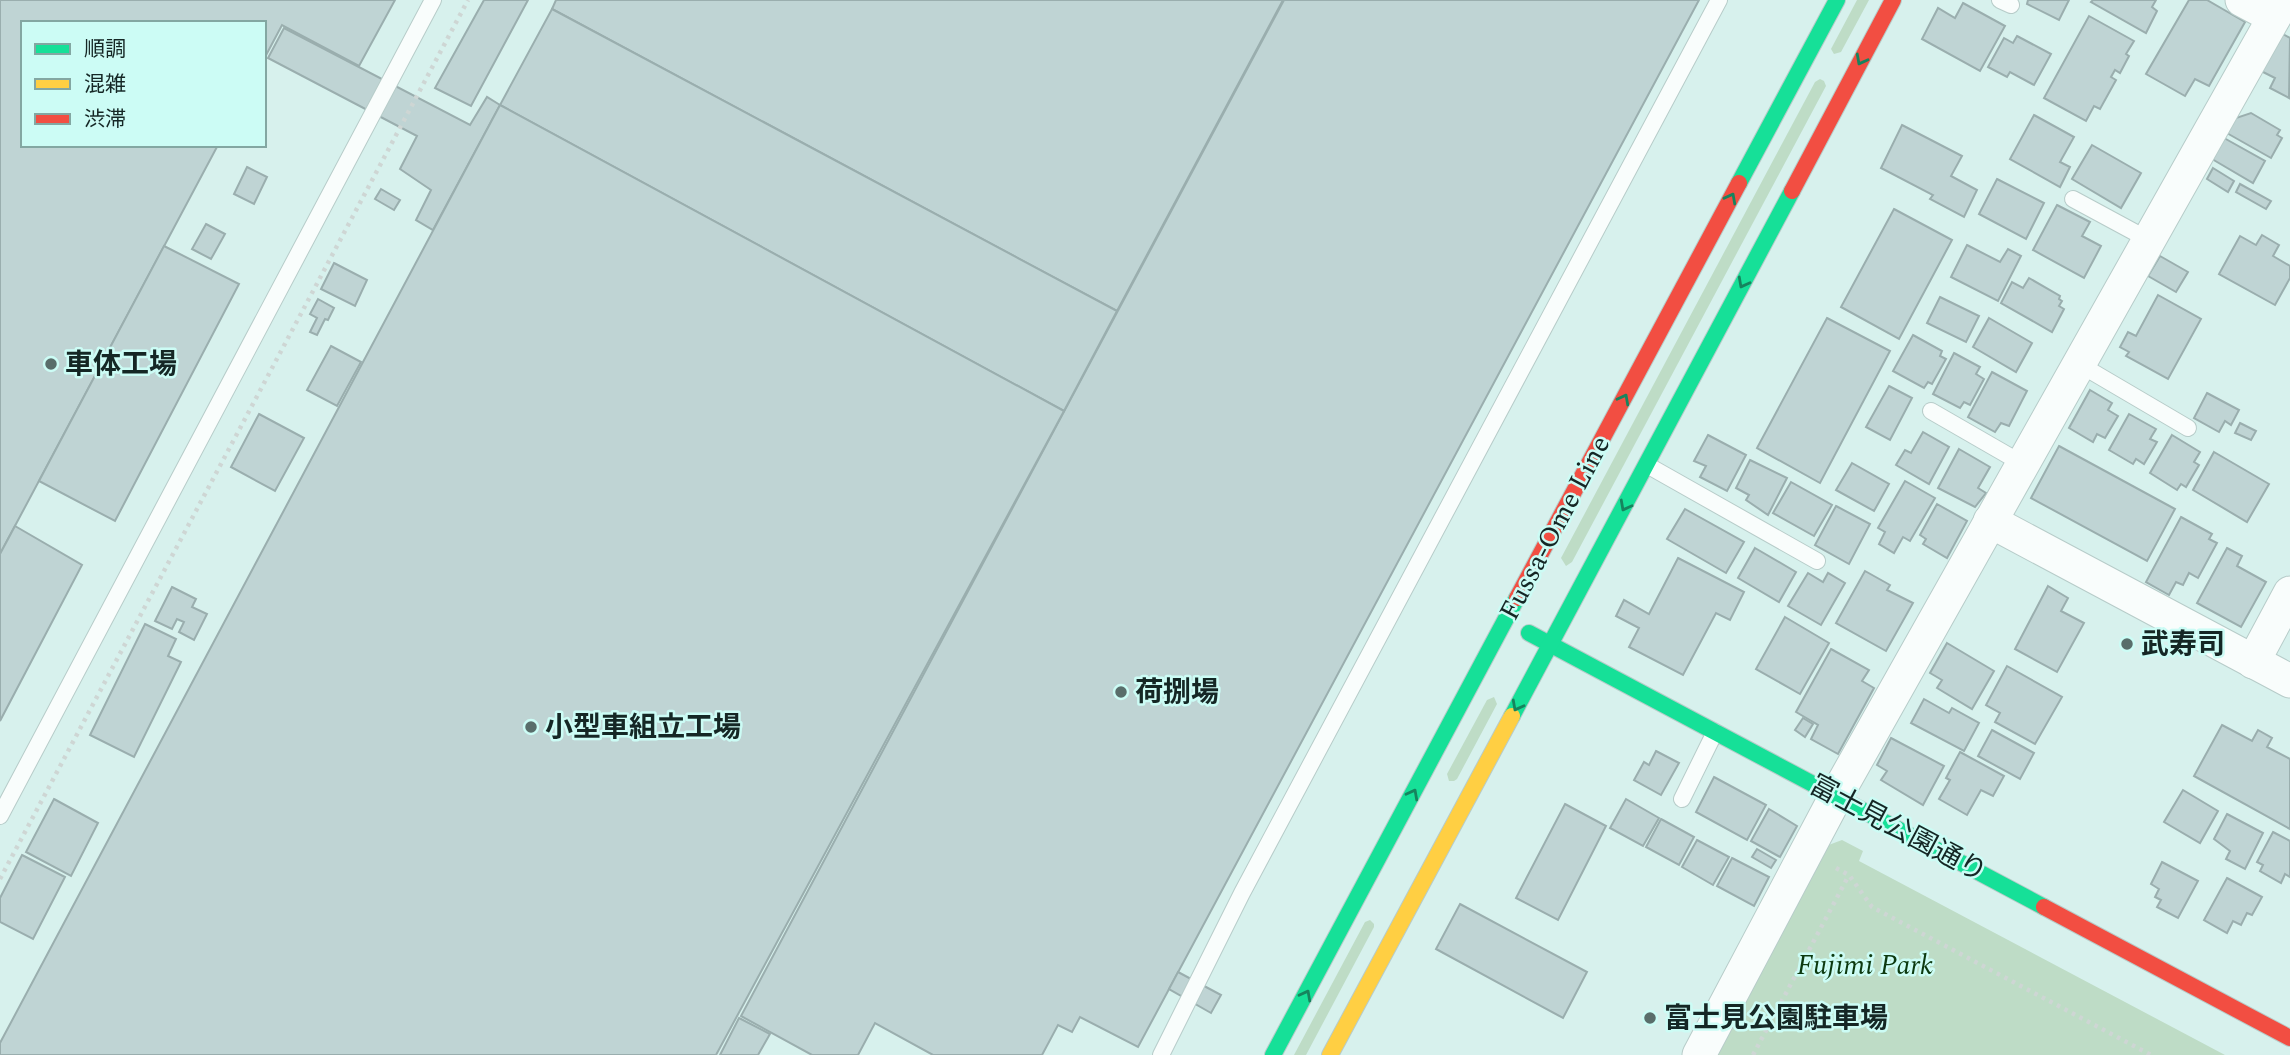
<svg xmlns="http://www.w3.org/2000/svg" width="2290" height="1055" font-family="Spectral,'Noto Sans JP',serif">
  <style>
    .green { fill: #bedcc6 }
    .building { fill: #bfd4d4; stroke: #9aaeae; stroke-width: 2 }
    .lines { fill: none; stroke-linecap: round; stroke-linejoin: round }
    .lane-casing { stroke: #b7ccc9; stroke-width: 18 }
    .street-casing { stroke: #b7ccc9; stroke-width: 35 }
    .fast-casing { stroke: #b7ccc9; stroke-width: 18 }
    .slow-casing { stroke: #b7ccc9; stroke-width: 18 }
    .jam-casing { stroke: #b7ccc9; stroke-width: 18 }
    .path { stroke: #ced6d4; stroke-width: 4.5; stroke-dasharray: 3.5 5; stroke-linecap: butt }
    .lane { stroke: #f9fdfc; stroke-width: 16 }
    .street { stroke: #f9fdfc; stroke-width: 33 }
    .fast { stroke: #16e098; stroke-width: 16 }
    .slow { stroke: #ffcf43; stroke-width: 16 }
    .jam { stroke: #f24e42; stroke-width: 16 }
    .oneway { stroke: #16845e }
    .poi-dot { fill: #596e6b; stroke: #ccfcf5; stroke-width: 2.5 }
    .labels { text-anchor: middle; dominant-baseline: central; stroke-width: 5; stroke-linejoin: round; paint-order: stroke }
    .poi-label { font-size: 28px; font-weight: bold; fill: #152725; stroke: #ccfcf5; text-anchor: start }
    .street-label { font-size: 28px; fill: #152725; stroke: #ccfcf5 }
    .park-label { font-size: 28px; font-style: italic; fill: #0c390f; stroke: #ccfcf5 }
  </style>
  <rect width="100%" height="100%" fill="#d7f1ed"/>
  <g class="green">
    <polygon points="1857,0 1869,0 1841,52 1834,54 1831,49"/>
    <polygon points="1820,79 1824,81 1826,86 1572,562 1566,566 1561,558 1815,82"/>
    <polygon points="1494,697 1497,704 1457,779 1454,781 1449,781 1447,774 1487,700"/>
    <polygon points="1842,840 1863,851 1859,861 2225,1055 1715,1055 1826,846"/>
    <polygon points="1370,920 1374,924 1374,927 1306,1055 1294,1055 1365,922"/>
  </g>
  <g class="building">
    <polygon points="0,0 395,0 359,66 282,25 264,59 264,23 23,23 23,145 218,145 0,554"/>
    <polygon points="484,0 528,0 471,106 435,88"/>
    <polygon points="556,0 1283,0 1117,311 552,9"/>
    <polygon points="1284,0 1699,0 1138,1047 1080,1017 1072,1032 1058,1025 1042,1055 933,1055 875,1023 858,1055 812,1055 741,1016"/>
    <polygon points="2028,0 2069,0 2059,20 2027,4"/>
    <polygon points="2093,0 2156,0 2152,7 2157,11 2146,33 2091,2"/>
    <polygon points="2189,0 2207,0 2245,22 2209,86 2195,79 2185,96 2146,74"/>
    <polygon points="1963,3 2005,26 1980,71 1922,39 1938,8 1955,18"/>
    <polygon points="552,9 1117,311 1064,411 500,105"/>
    <polygon points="2089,16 2134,41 2126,54 2129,56 2120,73 2115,70 2111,77 2116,80 2100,109 2094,106 2086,121 2044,98"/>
    <polygon points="284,28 470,125 487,97 500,105 433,230 416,220 431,190 400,169 417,136 268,58"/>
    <polygon points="2281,33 2290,38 2289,98 2270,88 2275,78 2261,71"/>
    <polygon points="2017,36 2051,54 2034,85 2010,72 2007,77 1988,67 2004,38 2013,43"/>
    <polygon points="500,105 1064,411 716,1055 0,1055 0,1043"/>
    <polygon points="2251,113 2280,130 2277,135 2282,138 2271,158 2225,132 2233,119"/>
    <polygon points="2034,115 2074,137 2060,162 2070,167 2060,187 2010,159"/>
    <polygon points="1902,125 1962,156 1951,176 1977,190 1964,217 1930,199 1933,195 1881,168"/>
    <polygon points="2224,138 2265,161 2253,183 2212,159"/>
    <polygon points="2092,145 2141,173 2121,208 2072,179"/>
    <polygon points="247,167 267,177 254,204 234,194"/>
    <polygon points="2213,168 2234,181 2228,192 2207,179"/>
    <polygon points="1997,179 2044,203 2026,239 1979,214"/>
    <polygon points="2240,184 2271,201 2266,209 2236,192"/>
    <polygon points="381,189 400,200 394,210 375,199"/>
    <polygon points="2057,205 2090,222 2082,236 2101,246 2084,278 2033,250"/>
    <polygon points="1894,209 1952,240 1899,339 1841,307"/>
    <polygon points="206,224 225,234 211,259 192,249"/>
    <polygon points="2262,235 2279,245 2273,256 2290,266 2290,278 2275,305 2219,274 2240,236 2256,245"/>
    <polygon points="1967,245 2000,262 2008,249 2021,256 1998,301 1951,277"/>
    <polygon points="164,246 239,284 115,521 39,481"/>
    <polygon points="2160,256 2188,272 2176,292 2148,276"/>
    <polygon points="334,263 367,280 355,306 321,289"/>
    <polygon points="2029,278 2060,296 2059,299 2062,301 2059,306 2064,309 2052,332 2001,303 2012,282 2023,288"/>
    <polygon points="2158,295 2201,319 2168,379 2126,356 2129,352 2120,347 2128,332 2136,336"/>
    <polygon points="1940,297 1979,316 1966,342 1927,323"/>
    <polygon points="318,299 334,308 328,320 325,319 317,335 310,332 317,318 310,314"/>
    <polygon points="1827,318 1890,351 1820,483 1757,448"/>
    <polygon points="1989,318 2032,343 2016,372 1973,347"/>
    <polygon points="1913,335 1942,351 1940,356 1946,359 1932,384 1928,382 1924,388 1893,371"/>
    <polygon points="331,346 361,362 337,406 307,390"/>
    <polygon points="1954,353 1980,367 1976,374 1984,379 1970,405 1964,402 1960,408 1933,394"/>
    <polygon points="1992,372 2027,391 2009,426 2001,423 1995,432 1968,417"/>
    <polygon points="1889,386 1912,398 1890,440 1866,427"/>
    <polygon points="2090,390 2112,403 2108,410 2118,416 2105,438 2097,434 2093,442 2069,428"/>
    <polygon points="2207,393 2239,410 2231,425 2225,421 2219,432 2194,418"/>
    <polygon points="259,414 304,438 275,491 231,467"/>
    <polygon points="2129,414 2156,429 2150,439 2157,442 2144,464 2136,459 2133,464 2109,450"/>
    <polygon points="2240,423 2256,431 2251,440 2235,433"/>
    <polygon points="1923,432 1949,447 1929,484 1896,465 1905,450 1911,453"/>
    <polygon points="1708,435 1746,455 1727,491 1700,477 1706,466 1694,461"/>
    <polygon points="2172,435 2200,452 2194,462 2199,465 2186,487 2181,484 2177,490 2150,473"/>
    <polygon points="2059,446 2175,509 2147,561 2031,498"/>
    <polygon points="1959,449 1990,467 1978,488 1986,493 1975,507 1938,488"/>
    <polygon points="2214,452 2269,484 2247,522 2193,490"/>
    <polygon points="1750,460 1787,478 1768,515 1746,500 1749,495 1736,488"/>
    <polygon points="1852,463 1889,484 1874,511 1836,490"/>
    <polygon points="1905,481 1935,498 1910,541 1903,537 1894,553 1879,544 1885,532 1878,528"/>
    <polygon points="1791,482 1832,505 1814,536 1773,513"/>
    <polygon points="1937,504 1967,521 1947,558 1923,544 1926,539 1920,535"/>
    <polygon points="1836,506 1870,524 1849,564 1815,545"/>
    <polygon points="1685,509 1744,542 1726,573 1667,539"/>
    <polygon points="2181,517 2212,534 2209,539 2217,543 2198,578 2189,573 2183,585 2176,582 2169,595 2146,582"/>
    <polygon points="15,526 82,565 0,721 0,554"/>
    <polygon points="1755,548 1796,572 1779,602 1738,578"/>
    <polygon points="2227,548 2242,556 2237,566 2266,582 2241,627 2197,603"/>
    <polygon points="1678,558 1744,592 1730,620 1716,613 1683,675 1629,647 1639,628 1616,616 1624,600 1649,614"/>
    <polygon points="1865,571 1890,585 1887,590 1913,603 1886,651 1836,623"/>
    <polygon points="1808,573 1823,582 1828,573 1845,583 1821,625 1788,606"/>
    <polygon points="2048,586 2068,598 2061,611 2084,623 2057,672 2015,649"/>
    <polygon points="172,587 196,599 192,607 207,614 194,640 179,632 184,622 177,619 172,629 155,621"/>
    <polygon points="1785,617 1829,643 1800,694 1756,669"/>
    <polygon points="145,624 176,639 168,656 181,662 134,757 90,735"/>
    <polygon points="1947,643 1994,671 1972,709 1937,688 1942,680 1930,673"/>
    <polygon points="1831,649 1869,670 1862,681 1874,688 1838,754 1811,739 1818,725 1796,712"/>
    <polygon points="2007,666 2062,697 2035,744 1995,722 2000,713 1986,705"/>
    <polygon points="1924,699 1949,713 1952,708 1979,723 1964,751 1911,723"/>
    <polygon points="1803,718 1813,724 1805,737 1795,730"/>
    <polygon points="2222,725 2252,741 2258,730 2272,738 2267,747 2290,759 2290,829 2194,776"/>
    <polygon points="1992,730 2034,753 2020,779 1978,756"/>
    <polygon points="1891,738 1944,766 1923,805 1881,780 1887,771 1877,765"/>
    <polygon points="1656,751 1679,763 1661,795 1634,780 1644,762 1649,765"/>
    <polygon points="1960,752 2004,776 1993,796 1981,790 1967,815 1939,799 1950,780 1946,778"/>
    <polygon points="1714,777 1766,805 1747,840 1696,812"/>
    <polygon points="2183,790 2218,811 2200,843 2164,822"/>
    <polygon points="54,799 98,823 71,876 26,852"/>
    <polygon points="1626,799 1659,818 1643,846 1610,828"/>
    <polygon points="1565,804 1606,826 1558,920 1516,898"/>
    <polygon points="1769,809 1797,826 1780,857 1751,841"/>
    <polygon points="2227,814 2263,833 2245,869 2226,859 2230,851 2214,839"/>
    <polygon points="1661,819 1694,837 1679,865 1646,847"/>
    <polygon points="2273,832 2290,841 2290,877 2285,874 2281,883 2260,871 2263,865 2257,862"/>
    <polygon points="1697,840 1729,857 1713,885 1682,867"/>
    <polygon points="1757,849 1776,860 1771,868 1752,857"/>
    <polygon points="22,855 65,877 33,939 0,922 0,898"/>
    <polygon points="1732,858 1769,877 1754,906 1717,886"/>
    <polygon points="2162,862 2198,881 2178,918 2157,907 2161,900 2155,897 2159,889 2151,884"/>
    <polygon points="2227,878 2262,897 2252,915 2247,913 2241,925 2233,921 2227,933 2204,920"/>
    <polygon points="1460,904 1587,972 1563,1018 1436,949"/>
    <polygon points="1178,972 1221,995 1211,1013 1169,989"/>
    <polygon points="739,1018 770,1034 758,1055 720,1055"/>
  </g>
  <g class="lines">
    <g class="lane-casing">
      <g id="lane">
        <polyline points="2000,0 2011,5"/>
        <polyline points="2073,199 2149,240"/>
        <polyline points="2079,364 2188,428"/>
        <polyline points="1931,411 2023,464"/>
        <polyline points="1647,465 1817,561"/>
        <polyline points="1682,799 1715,732"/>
        <polyline points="0,816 433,0"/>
        <polyline points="1161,1055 1242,893 1719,0"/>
      </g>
    </g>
    <g class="street-casing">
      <g id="street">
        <polyline points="2242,0 2274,17"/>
        <polyline points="1990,521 2290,681"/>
        <polyline points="2253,662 2290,593"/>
        <polyline points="1699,1055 1836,796 2284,0"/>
      </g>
    </g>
    <g class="fast-casing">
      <g id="fast">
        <polyline points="1739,183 1837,0"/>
        <polyline points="1529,633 2044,907"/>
        <polyline points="1512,716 1792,191"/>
        <polyline points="1273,1055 1517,598"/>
      </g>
    </g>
    <g class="slow-casing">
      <polyline id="slow" points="1330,1055 1512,716"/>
    </g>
    <g class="jam-casing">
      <g id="jam">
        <polyline points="1792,191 1893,0"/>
        <polyline points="1517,598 1739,183"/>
        <polyline points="2044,907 2290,1038"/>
      </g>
    </g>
    <g class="path">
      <polyline points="1836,868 1849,875 1872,907 2151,1055"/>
      <polyline points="0,879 468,0"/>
      <polyline points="1753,1055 1849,875"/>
    </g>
    <use href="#lane" class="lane"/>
    <use href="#street" class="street"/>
    <use href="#fast" class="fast"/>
    <use href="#slow" class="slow"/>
    <use href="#jam" class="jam"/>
  </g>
  <defs><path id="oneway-chevron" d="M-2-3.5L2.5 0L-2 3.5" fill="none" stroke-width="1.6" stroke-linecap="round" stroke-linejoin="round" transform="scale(1.75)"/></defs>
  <g class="oneway">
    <use href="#oneway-chevron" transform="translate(1861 60) rotate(118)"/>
    <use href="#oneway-chevron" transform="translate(1731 198) rotate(-62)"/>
    <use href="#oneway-chevron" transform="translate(1743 283) rotate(118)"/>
    <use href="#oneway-chevron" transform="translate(1624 399) rotate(-62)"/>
    <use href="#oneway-chevron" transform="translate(1625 506) rotate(118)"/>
    <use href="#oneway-chevron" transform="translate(1517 706) rotate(118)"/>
    <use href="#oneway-chevron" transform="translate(1413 794) rotate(-62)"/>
    <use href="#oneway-chevron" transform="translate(1306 995) rotate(-62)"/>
  </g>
  <g class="poi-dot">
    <circle cx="51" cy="364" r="7"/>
    <circle cx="2127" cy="644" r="7"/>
    <circle cx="1121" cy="692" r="7"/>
    <circle cx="531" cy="727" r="7"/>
    <circle cx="1650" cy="1018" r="7"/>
  </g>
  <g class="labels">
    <g class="poi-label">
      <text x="65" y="364">車体工場</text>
      <text x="2141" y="644">武寿司</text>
      <text x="1135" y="692">荷捌場</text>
      <text x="545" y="727">小型車組立工場</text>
      <text x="1664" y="1018">富士見公園駐車場</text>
    </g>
    <g class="street-label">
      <text transform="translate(1555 528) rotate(-62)">Fussa-Ome Line</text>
      <text transform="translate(1898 829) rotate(28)">富士見公園通り</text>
    </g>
    <g class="park-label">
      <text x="1865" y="965">Fujimi Park</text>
    </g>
  </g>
  <rect x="21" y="21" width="245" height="126" fill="#ccfcf5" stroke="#83a7a2" stroke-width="2"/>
  <rect x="35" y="44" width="35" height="10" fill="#16e098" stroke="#83a7a2" stroke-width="2"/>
  <text x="84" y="56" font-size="21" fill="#152725">順調</text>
  <rect x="35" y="79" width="35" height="10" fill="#ffcf43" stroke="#83a7a2" stroke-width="2"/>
  <text x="84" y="91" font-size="21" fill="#152725">混雑</text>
  <rect x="35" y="114" width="35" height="10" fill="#f24e42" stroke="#83a7a2" stroke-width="2"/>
  <text x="84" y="126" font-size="21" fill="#152725">渋滞</text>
</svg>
